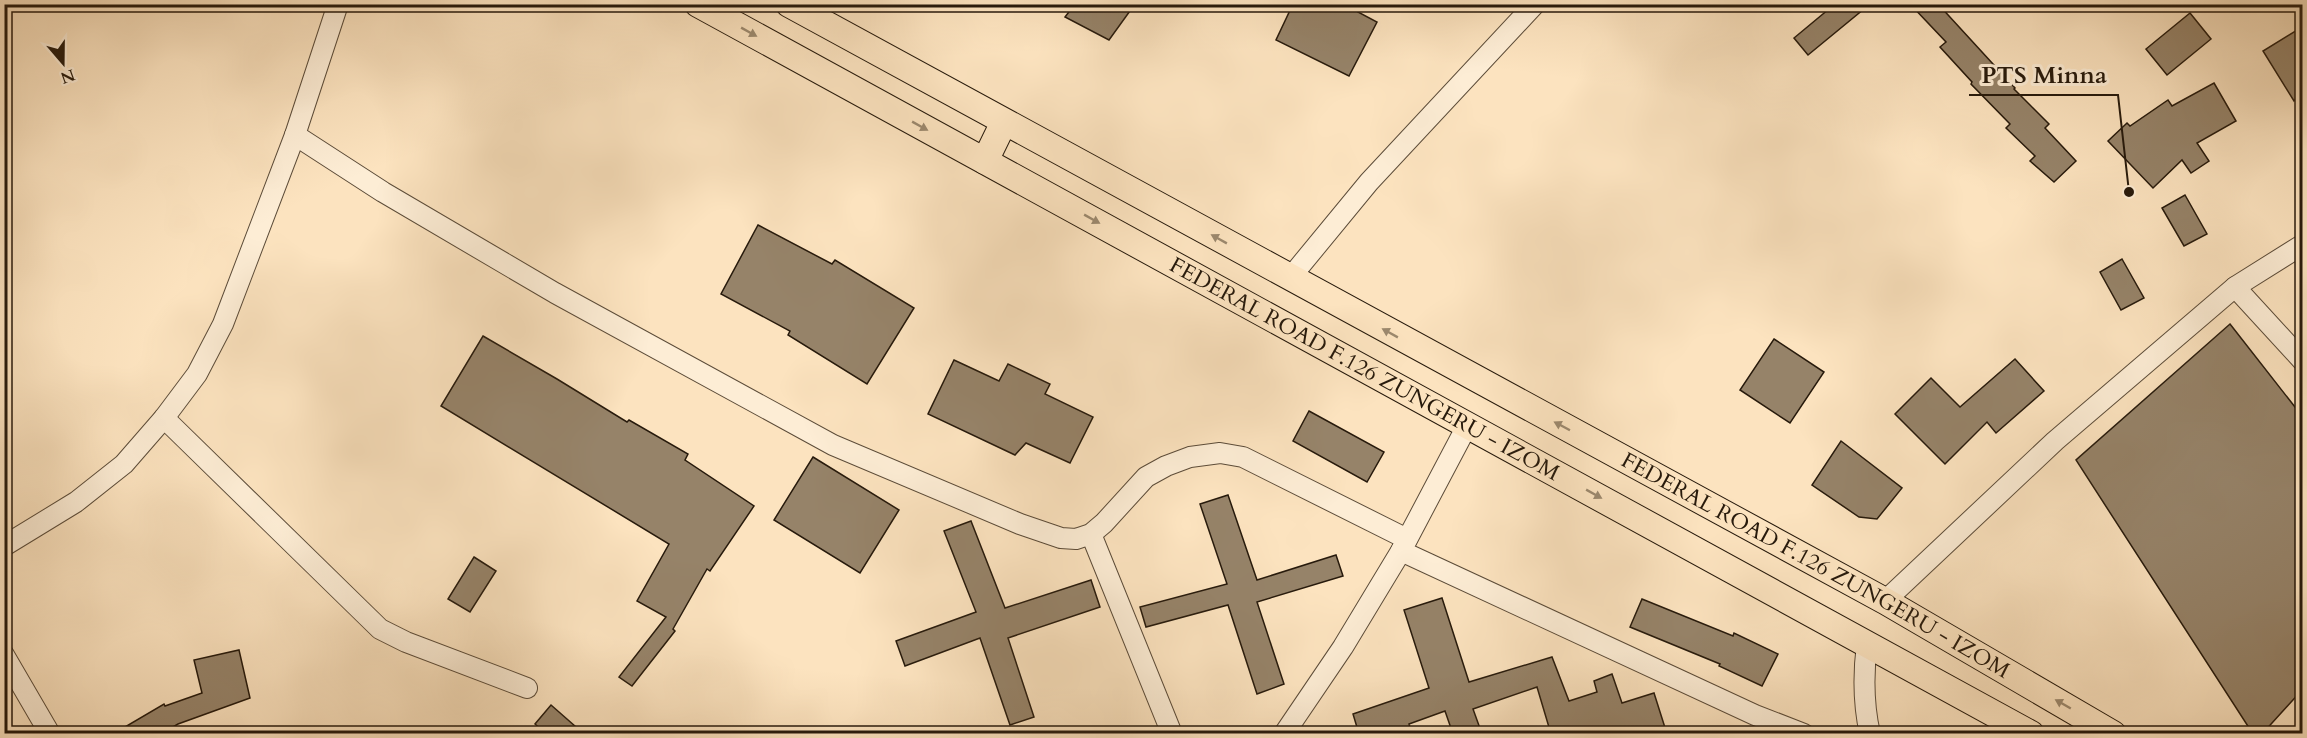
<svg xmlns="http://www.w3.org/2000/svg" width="2307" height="738" font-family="Cardo,serif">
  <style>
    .building { fill: #968369; stroke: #271a0c; stroke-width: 1.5 }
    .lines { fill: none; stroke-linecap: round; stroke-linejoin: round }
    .minor-casing { stroke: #5c4c39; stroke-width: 22 }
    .major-casing { stroke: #271a0c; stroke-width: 28 }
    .minor { stroke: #fdedd5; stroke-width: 20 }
    .major { stroke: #fce3bf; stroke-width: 26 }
    .oneway { fill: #9c896e }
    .labels { text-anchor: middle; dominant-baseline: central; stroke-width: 6; stroke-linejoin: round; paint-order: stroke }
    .street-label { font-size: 22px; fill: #271a0c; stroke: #fdedd5 }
    .leader { fill: none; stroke: #271a0c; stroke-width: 2 }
    .callout-dot { fill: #271a0c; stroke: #fdedd5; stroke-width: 2 }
    .callout-label { font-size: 24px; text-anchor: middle; font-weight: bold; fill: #271a0c; stroke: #fdedd5; stroke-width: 6; stroke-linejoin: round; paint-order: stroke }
  </style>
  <rect width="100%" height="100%" fill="#fce3bf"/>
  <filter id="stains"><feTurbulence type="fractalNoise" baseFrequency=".00333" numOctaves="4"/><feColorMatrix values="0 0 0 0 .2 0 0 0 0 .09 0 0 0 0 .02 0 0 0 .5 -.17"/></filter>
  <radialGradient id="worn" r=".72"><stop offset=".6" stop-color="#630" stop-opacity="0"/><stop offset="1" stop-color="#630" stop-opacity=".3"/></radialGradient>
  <g class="building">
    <polygon points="1075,4 1135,4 1109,40 1065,17"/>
    <polygon points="1293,4 1343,4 1377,22 1349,76 1276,40"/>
    <polygon points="1835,4 1870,4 1808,55 1794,38"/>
    <polygon points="1910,4 1938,4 2015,88 2014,89 2049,124 2045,128 2076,161 2054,182 2030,161 2035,156 2006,128 2010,124 1971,84 1972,82 1940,47 1946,42"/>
    <polygon points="2190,13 2211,39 2167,75 2146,49"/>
    <polygon points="2302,27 2302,92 2294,101 2263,51"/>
    <polygon points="2214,83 2236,121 2197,143 2209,161 2191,173 2182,160 2153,188 2108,141 2127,123 2130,126 2168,100 2172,106"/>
    <polygon points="2185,195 2207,234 2184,246 2162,208"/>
    <polygon points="758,225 832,264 835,260 914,308 867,384 788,335 790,331 721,294"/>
    <polygon points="2122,259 2144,298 2121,310 2100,272"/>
    <polygon points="2230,324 2302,416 2302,690 2262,734 2253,734 2076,460"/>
    <polygon points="483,336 557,379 627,422 629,420 688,454 685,460 754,506 710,571 707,569 673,629 675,631 632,686 619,677 666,617 637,601 669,544 441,406"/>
    <polygon points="1774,339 1824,372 1790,423 1740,390"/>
    <polygon points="2015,359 2044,391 1996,433 1987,422 1945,464 1895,414 1931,378 1960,407"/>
    <polygon points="954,360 999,381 1008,364 1050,384 1045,394 1093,417 1070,463 1026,443 1015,455 928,414"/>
    <polygon points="1309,411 1384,452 1367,482 1293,441"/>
    <polygon points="1841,441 1902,488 1877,519 1859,517 1812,485"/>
    <polygon points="813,457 899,510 860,573 774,520"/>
    <polygon points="1228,495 1257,580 1336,555 1343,576 1257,602 1284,684 1257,694 1228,605 1146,627 1140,607 1227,584 1200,504"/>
    <polygon points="971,521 1005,608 1091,580 1100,607 1008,638 1034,717 1010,725 980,638 905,666 896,641 976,612 944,531"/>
    <polygon points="474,557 496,571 470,612 448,599"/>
    <polygon points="1442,598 1469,682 1552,657 1569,701 1597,692 1594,681 1612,674 1622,703 1654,693 1667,734 1551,734 1537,687 1473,709 1482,734 1453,734 1445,711 1409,724 1412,734 1359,734 1353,714 1429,688 1404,610"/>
    <polygon points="1642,599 1733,636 1734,633 1778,654 1762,686 1719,666 1720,664 1630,627"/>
    <polygon points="239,650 250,698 178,724 161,734 113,734 164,704 165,706 202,693 194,660"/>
    <polygon points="551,705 584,734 546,734 535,724"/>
  </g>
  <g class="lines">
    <g class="minor-casing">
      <g id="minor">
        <polyline points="295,135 383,192 555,293 833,445 1020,524 1061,538 1076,539 1091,534 1104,523 1146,477 1166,466 1190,457 1220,453 1243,457 1407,539"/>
        <polyline points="1290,278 1369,182 1535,4"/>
        <polyline points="2235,287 2302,360"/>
        <polyline points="164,418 380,629 406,642 527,688"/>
        <polyline points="1091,534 1172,734"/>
        <polyline points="4,546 76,502 124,464 164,418 197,374 223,324 295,135 338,4"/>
        <polyline points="1401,551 1755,715 1804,734"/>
        <polyline points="1885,601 2055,441 2235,287 2302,245"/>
        <path d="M1867 644C1863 675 1863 703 1870 734"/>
        <polyline points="4,655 50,734"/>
        <polyline points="1284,734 1343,647 1401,551 1468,424"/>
      </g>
    </g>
    <g class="major-casing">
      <g id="major">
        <path id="s1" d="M698 4 2031 734"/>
        <path id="s2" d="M789 4 1885 601 2113 734"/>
        <polyline points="985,161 1004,122"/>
      </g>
    </g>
    <use href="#minor" class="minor"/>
    <use href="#major" class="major"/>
  </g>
  <defs><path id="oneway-solid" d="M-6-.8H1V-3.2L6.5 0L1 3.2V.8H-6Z" transform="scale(1.5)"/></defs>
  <g class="oneway">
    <use href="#oneway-solid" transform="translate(749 32) rotate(29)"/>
    <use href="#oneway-solid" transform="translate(920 126) rotate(29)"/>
    <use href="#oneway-solid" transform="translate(1092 219) rotate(29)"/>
    <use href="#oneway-solid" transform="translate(1219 239) rotate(-151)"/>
    <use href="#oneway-solid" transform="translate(1390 333) rotate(-151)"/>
    <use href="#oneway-solid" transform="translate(1562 426) rotate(-152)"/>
    <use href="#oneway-solid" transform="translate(1594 494) rotate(29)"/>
    <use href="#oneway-solid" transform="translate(2063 704) rotate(-150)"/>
  </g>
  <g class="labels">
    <g class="street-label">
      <text stroke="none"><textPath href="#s1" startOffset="760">FEDERAL ROAD F.126 ZUNGERU - IZOM</textPath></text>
      <text stroke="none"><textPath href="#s2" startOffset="1170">FEDERAL ROAD F.126 ZUNGERU - IZOM</textPath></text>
    </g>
  </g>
  <path class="leader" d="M2129 192L2118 95H1969"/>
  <circle class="callout-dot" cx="2129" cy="192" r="6"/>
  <g class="callout-label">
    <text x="2044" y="83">PTS Minna</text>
  </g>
  <rect width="2307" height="738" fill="none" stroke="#fce3bf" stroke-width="24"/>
  <rect x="6" y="6" width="2295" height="726" fill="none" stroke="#271a0c" stroke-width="3"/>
  <rect x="12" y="12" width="2283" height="714" fill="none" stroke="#271a0c" stroke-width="1.5"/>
  <g transform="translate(63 63) rotate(160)" stroke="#fdedd5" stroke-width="4.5" paint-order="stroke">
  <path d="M0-4.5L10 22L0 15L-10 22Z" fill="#271a0c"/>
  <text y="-9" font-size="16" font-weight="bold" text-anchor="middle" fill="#271a0c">N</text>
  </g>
  <rect width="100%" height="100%" filter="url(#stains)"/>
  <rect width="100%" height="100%" fill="url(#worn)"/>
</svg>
